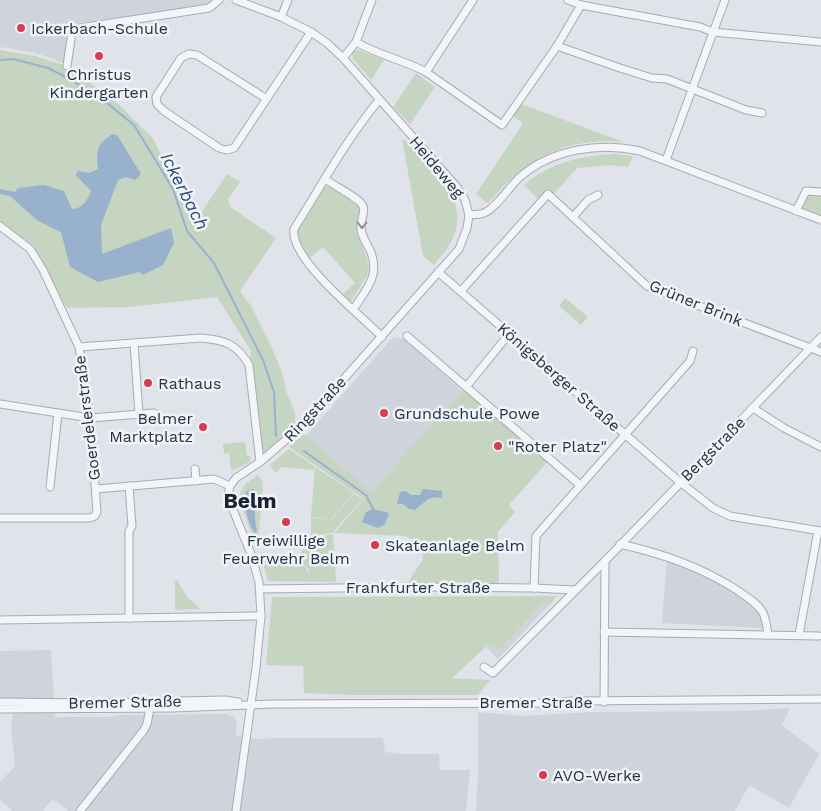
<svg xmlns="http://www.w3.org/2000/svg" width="821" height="811" font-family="'Work Sans',sans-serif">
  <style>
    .built { fill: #ced3dc }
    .green { fill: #c5d5c1 }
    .water { fill: #98b1cd }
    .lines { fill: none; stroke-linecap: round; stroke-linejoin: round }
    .stream { stroke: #98b1cd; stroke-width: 2 }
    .minor-casing { stroke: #a5abb5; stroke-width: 9 }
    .minor { stroke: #f3f5f8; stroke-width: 7 }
    .oneway { stroke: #8d939e }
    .poi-dot { fill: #d93c50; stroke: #f0f3f7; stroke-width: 2 }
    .labels { text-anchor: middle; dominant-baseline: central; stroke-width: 5; stroke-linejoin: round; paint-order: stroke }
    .poi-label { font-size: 16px; fill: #273143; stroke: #f0f3f7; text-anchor: start }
    .street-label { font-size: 16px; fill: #273143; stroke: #f0f3f7 }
    .water-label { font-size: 18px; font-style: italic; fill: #2e4e7a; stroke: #f0f3f7 }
    .district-label { font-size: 21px; font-weight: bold; fill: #1a2234; stroke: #f0f3f7 }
  </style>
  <rect width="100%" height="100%" fill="#e0e4ea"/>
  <g class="built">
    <polygon points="0,0 213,0 207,5 78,23 67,30 64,63 36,53 0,47"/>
    <polygon points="393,337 404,339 462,391 371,493 306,436"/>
    <polygon points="667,558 718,582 753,604 761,615 765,628 662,623"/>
    <polygon points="546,601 550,604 498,659 486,647 489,643 498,651"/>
    <polygon points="51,650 55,717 107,717 120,715 227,714 234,717 237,721 236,736 259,739 275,738 383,738 385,752 400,754 439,754 440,770 470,770 466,811 69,811 53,799 43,811 13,811 0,800 0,782 15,766 11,729 15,699 0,699 0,651"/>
    <polygon points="790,708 782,725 819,754 789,808 749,785 735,811 476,811 478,770 478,712 523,716 594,712 743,711"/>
  </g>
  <g class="green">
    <polygon points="0,50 35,56 67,66 115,101 152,137 196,220 227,174 240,182 228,199 230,207 276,238 240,291 252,307 272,348 283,375 286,391 295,412 295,422 288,439 260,462 249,365 251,351 217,297 130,307 67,308 32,244 0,223"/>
    <polygon points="354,50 359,50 384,60 371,80 353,59 352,54"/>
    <polygon points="416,73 435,87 410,124 393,107"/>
    <path d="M521 104 624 142C564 137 526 159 488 203L486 202 476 194 523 123 513 116Z"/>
    <path d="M402 138C430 166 475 199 450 244 446 251 439 258 434 265L423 256Z"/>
    <path d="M617 154 633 156 628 167 611 165 577 168 553 195 548 190 539 200 524 185C551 162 583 155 617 154Z"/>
    <path d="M329 186 357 204 360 211 356 231 367 258 369 269 367 276 351 301 343 294 355 283 323 247 311 257C302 253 295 239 297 229 299 223 318 195 323 187Z"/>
    <polygon points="807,194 821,195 821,218 799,210"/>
    <polygon points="565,298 588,317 581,325 559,306"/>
    <polygon points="466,387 550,459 509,505 515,512 498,532 499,587 405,587 423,559 421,544 405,536 334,533 364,499 289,447 304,434 371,492"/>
    <polygon points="245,442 247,456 250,456 251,461 236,469 231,470 229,453 224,454 223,444"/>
    <polygon points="289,449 314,466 314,470 282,467 275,473 270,465"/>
    <polygon points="315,467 354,493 330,520 311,517"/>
    <path d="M258 475 263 482 259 535 254 542 239 498C241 485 248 482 258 475Z"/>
    <polygon points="354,494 363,499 332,533 311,536 311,518 331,520"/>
    <polygon points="333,534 336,582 268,581 262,560 294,561 307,569 310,578 308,568 295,561 311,538"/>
    <polygon points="177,580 187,597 199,607 199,609 175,610 175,581"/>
    <polygon points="557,596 550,604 546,601 498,651 489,644 452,678 490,680 478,695 353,695 304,693 303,666 266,665 272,597"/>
  </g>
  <g class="water">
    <path d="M112 134 117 135 141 174 135 180 126 177 118 180 101 225 102 254 171 228 174 243 163 265 143 275 139 272 98 282 70 267 61 232 38 221 10 196 0 194V189L15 192 18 188 44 185 64 191 72 209C82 209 88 200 91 191L76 175 78 171 89 173 98 169C96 150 96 146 112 134Z"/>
    <path d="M252 489 257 491 258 494C254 507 254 517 257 531L255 533C248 525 243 502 246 492Z"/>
    <path d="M423 489 442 491V498C426 496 426 502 415 510L409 509 403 504H397L400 492 406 491 411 495H420Z"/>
    <polygon points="373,509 389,513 385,524 378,528 362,522 366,512"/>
  </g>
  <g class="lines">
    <g class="stream">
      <polyline points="0,60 13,59 48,68 70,79 107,103 134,125 173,189 187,231 214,263 263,360 274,392 276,436"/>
      <polyline points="304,451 367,496 368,500"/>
      <polyline points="369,501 373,509"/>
    </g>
    <g class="minor-casing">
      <g id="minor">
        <polyline points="568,0 581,5 700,27 713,32 821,42"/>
        <polyline points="281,17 288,0"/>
        <path d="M356 42C378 55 404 60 426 72L502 125 557 46 581 5"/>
        <polyline points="557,46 620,68 652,78 667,79 746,110 762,113"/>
        <polyline points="343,58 356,42 372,0"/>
        <polyline points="67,66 72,32 79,28 209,8 219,0"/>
        <polyline points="426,72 473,0"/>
        <polyline points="267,99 197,55 189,54 181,58 156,97 157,104 164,111 219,148 226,150 234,148 311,32"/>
        <path d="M379 100C346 140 321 186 294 229 289 259 362 316 382 337"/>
        <polyline points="666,160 725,0"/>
        <path d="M325 179C333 185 355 196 361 203 367 210 361 217 361 225 360 234 366 242 370 250 381 276 366 289 353 310"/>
        <polyline points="796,211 806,191 821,192"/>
        <path d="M469 215C474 214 479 215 484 213 496 208 509 187 520 177 552 149 600 142 640 151L821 220"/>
        <polyline points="573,217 588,200 598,195"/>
        <polyline points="0,226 30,249 43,270 79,347 90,418 97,512 95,516 90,518 0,518"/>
        <polyline points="438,272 680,482 713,508 730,516 821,531"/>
        <polyline points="461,291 548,194 647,286 821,352"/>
        <polyline points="407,336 580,485"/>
        <polyline points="134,343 139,414"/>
        <path d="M79 347 201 338C225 340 237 344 249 365L260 462"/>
        <polyline points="466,387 509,334"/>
        <polyline points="0,404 90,418 154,413"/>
        <polyline points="753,408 784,428 821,447"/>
        <polyline points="195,469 196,481"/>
        <polyline points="129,486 132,526 129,531 129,618"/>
        <polyline points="50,487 58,413"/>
        <polyline points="96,489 214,479 230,486"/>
        <path d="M620 544C663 554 699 566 737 590 746 597 757 602 763 613 766 619 767 627 768 635"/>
        <polyline points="534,588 536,536 690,361 693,351"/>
        <polyline points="261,589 415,587 534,588 575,590"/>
        <polyline points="0,620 261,616"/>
        <polyline points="604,632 819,636"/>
        <polyline points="799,635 818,531"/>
        <polyline points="484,667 493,673 605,561 821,337"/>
        <polyline points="0,702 86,703 225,700 238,702"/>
        <polyline points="604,702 605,561"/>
        <polyline points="0,709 172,708 272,704 544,703 573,701 821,699"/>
        <polyline points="80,811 144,730 147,724 150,708"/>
        <polyline points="236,811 256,668 261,616 259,582 251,554 229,500 228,494 230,486 236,478 260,462 302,426 459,249 467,228 469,215 465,200 457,187 343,58 327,43 311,32 281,17 236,0"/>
      </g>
    </g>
    <use href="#minor" class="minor"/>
  </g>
  <defs><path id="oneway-chevron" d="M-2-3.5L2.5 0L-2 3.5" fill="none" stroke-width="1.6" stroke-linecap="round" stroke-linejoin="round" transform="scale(1.25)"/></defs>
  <use class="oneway" href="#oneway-chevron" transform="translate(362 225) rotate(91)"/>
  <g class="poi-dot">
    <circle cx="21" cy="28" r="5"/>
    <circle cx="99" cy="56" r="5"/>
    <circle cx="148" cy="383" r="5"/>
    <circle cx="384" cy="413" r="5"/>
    <circle cx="203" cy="427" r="5"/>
    <circle cx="498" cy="446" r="5"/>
    <circle cx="286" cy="522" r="5"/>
    <circle cx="375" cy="545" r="5"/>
    <circle cx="543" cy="775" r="5"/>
  </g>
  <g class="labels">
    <g class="poi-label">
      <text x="31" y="28">Ickerbach-Schule</text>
      <text x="99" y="74" text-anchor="middle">Christus<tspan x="99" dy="18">Kindergarten</tspan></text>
      <text x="158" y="383">Rathaus</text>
      <text x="394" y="413">Grundschule Powe</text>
      <text x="193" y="418" text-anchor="end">Belmer<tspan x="193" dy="18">Marktplatz</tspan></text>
      <text x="508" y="446">"Roter Platz"</text>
      <text x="286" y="540" text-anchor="middle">Freiwillige<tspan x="286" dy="18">Feuerwehr Belm</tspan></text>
      <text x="385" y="545">Skateanlage Belm</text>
      <text x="553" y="775">AVO-Werke</text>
    </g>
    <g class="street-label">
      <text transform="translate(437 167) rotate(50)">Heideweg</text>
      <text transform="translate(696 303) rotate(22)">Grüner Brink</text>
      <text transform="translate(559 377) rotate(41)">Königsberger Straße</text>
      <text transform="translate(315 409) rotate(-47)">Ringstraße</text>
      <text transform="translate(87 418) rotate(-97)">Goerdelerstraße</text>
      <text transform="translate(713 449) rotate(-45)">Bergstraße</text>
      <text x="418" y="587">Frankfurter Straße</text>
      <text transform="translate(125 702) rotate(-1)">Bremer Straße</text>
      <text x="536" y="702">Bremer Straße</text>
    </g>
    <g class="water-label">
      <text transform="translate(185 191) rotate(63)">Ickerbach</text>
    </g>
    <g class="district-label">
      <text x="250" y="500">Belm</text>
    </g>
  </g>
</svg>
